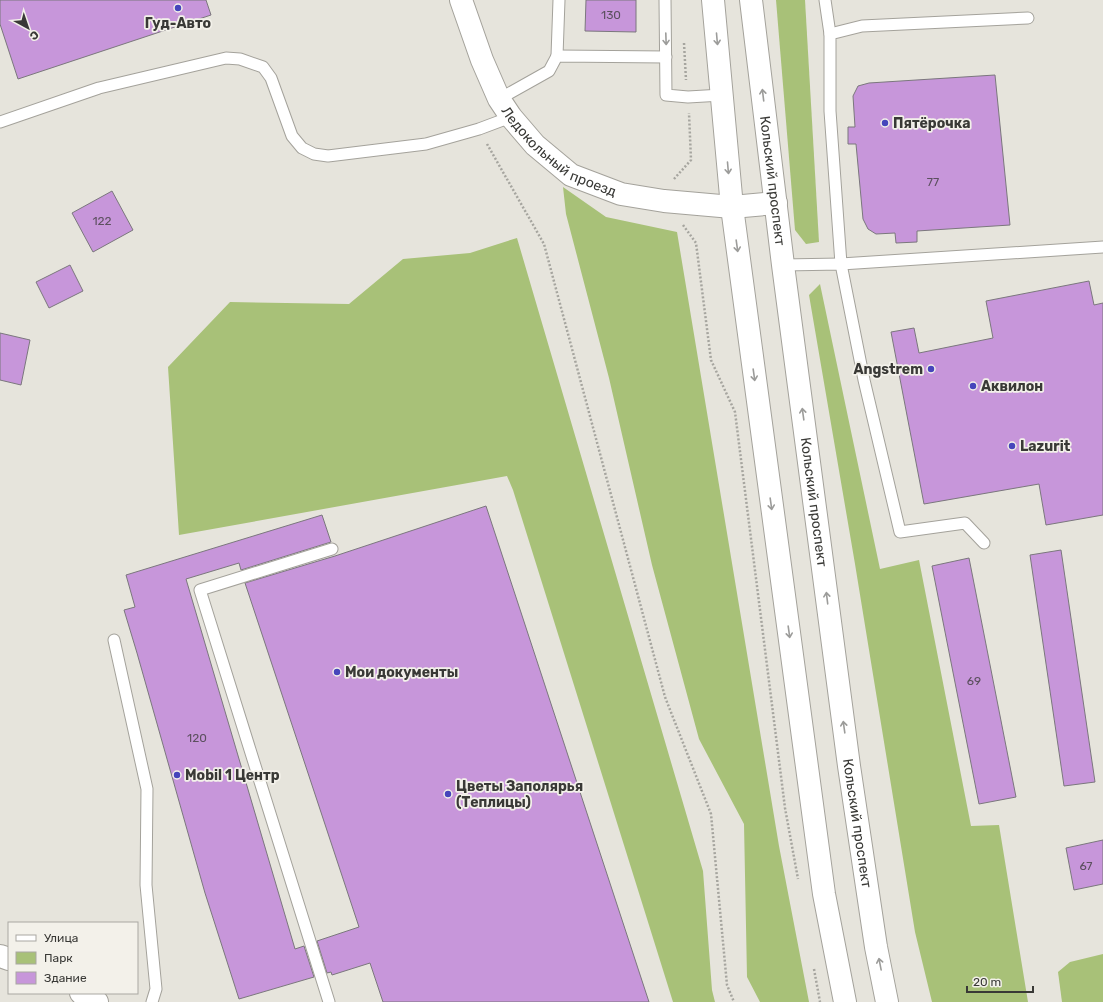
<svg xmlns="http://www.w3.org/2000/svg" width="1103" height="1002" font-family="Rubik,sans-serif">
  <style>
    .green { fill: #a8c178 }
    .building { fill: #c796da; stroke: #7b777d }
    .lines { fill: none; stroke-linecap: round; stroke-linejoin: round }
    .service-casing { stroke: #a4a29b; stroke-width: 13 }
    .minor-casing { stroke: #a4a29b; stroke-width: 24 }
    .secondary-casing { stroke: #a4a29b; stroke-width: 24 }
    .primary-casing { stroke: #a4a29b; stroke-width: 24 }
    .path { stroke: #a6a59f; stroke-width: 2.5; stroke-dasharray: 2 2; stroke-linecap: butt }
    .service { stroke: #fff; stroke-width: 11 }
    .minor { stroke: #fff; stroke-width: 22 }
    .secondary { stroke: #fff; stroke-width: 22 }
    .primary { stroke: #fff; stroke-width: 22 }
    .oneway { stroke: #9c9c9a }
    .poi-dot { fill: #4645bb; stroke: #f3f1ea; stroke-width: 1.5 }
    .labels { text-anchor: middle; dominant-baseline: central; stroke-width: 3.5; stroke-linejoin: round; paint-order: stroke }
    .number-label { font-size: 12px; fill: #5c505f }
    .poi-label { font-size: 14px; font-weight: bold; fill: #393936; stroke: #f3f1ea; text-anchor: start }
    .street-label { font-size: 14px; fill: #393936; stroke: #f3f1ea }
  </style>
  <rect width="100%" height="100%" fill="#e6e4dc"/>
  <g class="green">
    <polygon points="776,0 805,0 819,242 806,244 795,230"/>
    <polygon points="563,187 606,217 677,232 779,846 809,1002 760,1002 747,977 744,824 699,739 652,565 609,378 566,214"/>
    <polygon points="517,238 703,871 712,990 715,1002 673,1002 513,490 507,476 179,535 168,367 230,302 349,304 403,259 470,253"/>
    <polygon points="820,284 880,569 919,560 971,826 999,825 1028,1002 932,1002 915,932 855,564 809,295"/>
    <polygon points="1103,954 1103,1002 1062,1002 1058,972 1070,962"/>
  </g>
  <g class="building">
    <polygon points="0,0 206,0 211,15 18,79 0,24"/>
    <polygon points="586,0 636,0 636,32 585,31"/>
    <polygon points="995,75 1010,225 917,231 917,242 896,243 895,233 876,234 868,229 863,219 856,144 848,144 848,127 855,127 853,96 858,86 869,83"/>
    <polygon points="112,191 133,230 93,252 72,213"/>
    <polygon points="70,265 83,291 49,308 36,282"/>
    <polygon points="1089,281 1094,305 1103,303 1103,515 1046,525 1039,484 924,504 891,332 914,328 919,353 993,338 986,301"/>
    <polygon points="0,333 30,340 21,385 0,380"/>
    <polygon points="486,506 649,1002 383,1002 370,963 332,975 331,972 327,973 317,941 359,927 245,583 335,556"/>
    <polygon points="322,515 331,542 241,570 239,563 186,579 295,949 304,946 314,977 239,999 205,893 137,653 124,610 135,607 126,575"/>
    <polygon points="1061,550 1095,782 1064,786 1030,555"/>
    <polygon points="969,558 1016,797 979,804 932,566"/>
    <polygon points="1103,840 1103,884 1074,890 1066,848"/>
  </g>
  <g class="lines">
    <g class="service-casing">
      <g id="service">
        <polyline points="665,0 666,95 688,97 722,95"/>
        <polyline points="825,0 830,34"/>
        <polyline points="1028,18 862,26 830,34 830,111 841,264 1103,247"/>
        <polyline points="557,56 559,0"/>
        <polyline points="499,99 549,71 557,56 666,57"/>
        <polyline points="0,122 99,88 226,58 240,59 263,67 271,78 292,136 302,148 314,154 328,156 426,144 479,129 511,117"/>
        <polyline points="783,265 841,264 864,380 900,532 965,523 984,543"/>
        <polyline points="114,640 147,789 146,885 156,989 152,1002"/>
        <polyline points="329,1002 200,590 332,549"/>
      </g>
    </g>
    <g class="minor-casing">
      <g id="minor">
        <path id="s1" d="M461 0 482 60 499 99 511 117 535 145 571 175 621 194 664 201 732 207"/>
      </g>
    </g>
    <g class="secondary-casing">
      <g id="secondary">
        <polyline points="0,956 9,959"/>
        <polyline points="81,993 97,1002"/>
      </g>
    </g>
    <g class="primary-casing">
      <g id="primary">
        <polyline points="713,0 732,207 824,894 845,1002"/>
        <path id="s2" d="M751 0 783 265 849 766 876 947 887 1002"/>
        <polyline points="732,207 776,203"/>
      </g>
    </g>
    <g class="path">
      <polyline points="684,43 686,80"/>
      <polyline points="487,144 544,244 665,697 711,814 727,985 734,1002"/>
      <polyline points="674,179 691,160 689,113"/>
      <polyline points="683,225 696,243 711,360 735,412 785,808 798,879"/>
      <polyline points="814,969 820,1002"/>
    </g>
    <use href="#service" class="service"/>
    <use href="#minor" class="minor"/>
    <use href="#secondary" class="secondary"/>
    <use href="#primary" class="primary"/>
  </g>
  <defs><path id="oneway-shaft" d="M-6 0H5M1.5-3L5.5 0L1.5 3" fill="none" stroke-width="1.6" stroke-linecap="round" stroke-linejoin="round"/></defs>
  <g class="oneway">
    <use href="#oneway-shaft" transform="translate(666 39) rotate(88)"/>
    <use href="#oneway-shaft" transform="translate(717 39) rotate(85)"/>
    <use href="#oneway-shaft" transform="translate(763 95) rotate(-97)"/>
    <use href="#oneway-shaft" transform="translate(728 168) rotate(85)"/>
    <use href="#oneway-shaft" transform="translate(737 246) rotate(82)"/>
    <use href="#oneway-shaft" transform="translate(754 375) rotate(82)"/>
    <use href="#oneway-shaft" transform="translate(803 414) rotate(-98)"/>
    <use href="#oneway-shaft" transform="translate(771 504) rotate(82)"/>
    <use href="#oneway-shaft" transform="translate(827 598) rotate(-97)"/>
    <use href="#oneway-shaft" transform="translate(789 632) rotate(82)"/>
    <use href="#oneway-shaft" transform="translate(844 727) rotate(-98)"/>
    <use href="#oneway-shaft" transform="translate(880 964) rotate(-101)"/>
  </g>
  <g class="poi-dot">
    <circle cx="178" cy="8" r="4"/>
    <circle cx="885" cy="123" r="4"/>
    <circle cx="931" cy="369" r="4"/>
    <circle cx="973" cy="386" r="4"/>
    <circle cx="1012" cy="446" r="4"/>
    <circle cx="337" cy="672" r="4"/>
    <circle cx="177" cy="775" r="4"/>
    <circle cx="448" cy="794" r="4"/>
  </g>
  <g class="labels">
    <g class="number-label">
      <text x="611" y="15">130</text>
      <text x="933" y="182">77</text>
      <text x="102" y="221">122</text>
      <text x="974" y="681">69</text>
      <text x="197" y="738">120</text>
      <text x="1086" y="866">67</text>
    </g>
    <g class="poi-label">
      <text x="178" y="23" text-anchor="middle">Гуд-Авто</text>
      <text x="893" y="123">Пятёрочка</text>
      <text x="923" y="369" text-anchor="end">Angstrem</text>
      <text x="981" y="386">Аквилон</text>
      <text x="1020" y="446">Lazurit</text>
      <text x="345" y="672">Мои документы</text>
      <text x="185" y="775">Mobil 1 Центр</text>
      <text x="456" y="786">Цветы Заполярья<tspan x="456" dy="16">(Теплицы)</tspan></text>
    </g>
    <g class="street-label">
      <text stroke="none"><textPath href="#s1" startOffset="188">Ледокольный проезд</textPath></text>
      <text stroke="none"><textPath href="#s2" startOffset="182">Кольский проспект</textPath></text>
      <text stroke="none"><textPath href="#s2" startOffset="506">Кольский проспект</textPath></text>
      <text stroke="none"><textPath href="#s2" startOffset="830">Кольский проспект</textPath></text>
    </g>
  </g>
  <rect x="8" y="922" width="130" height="72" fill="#f3f1ea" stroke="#a9a7a2"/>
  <rect x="16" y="935" width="20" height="6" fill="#ffffff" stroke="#a9a7a2"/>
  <text x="44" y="942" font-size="12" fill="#393936">Улица</text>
  <rect x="16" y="952" width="20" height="12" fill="#a8c178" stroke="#a9a7a2"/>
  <text x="44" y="962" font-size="12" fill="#393936">Парк</text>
  <rect x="16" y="972" width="20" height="12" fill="#c796da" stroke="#a9a7a2"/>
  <text x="44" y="982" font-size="12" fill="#393936">Здание</text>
  <g transform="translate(28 28) rotate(140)" stroke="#f3f1ea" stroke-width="3" paint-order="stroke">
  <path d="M0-3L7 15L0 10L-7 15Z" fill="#393936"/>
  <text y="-6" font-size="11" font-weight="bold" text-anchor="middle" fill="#393936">С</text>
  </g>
  <path d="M967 986v6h66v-6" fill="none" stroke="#393936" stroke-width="2"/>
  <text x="973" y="986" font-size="12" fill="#393936" stroke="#f3f1ea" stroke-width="3" paint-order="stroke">20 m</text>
</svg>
